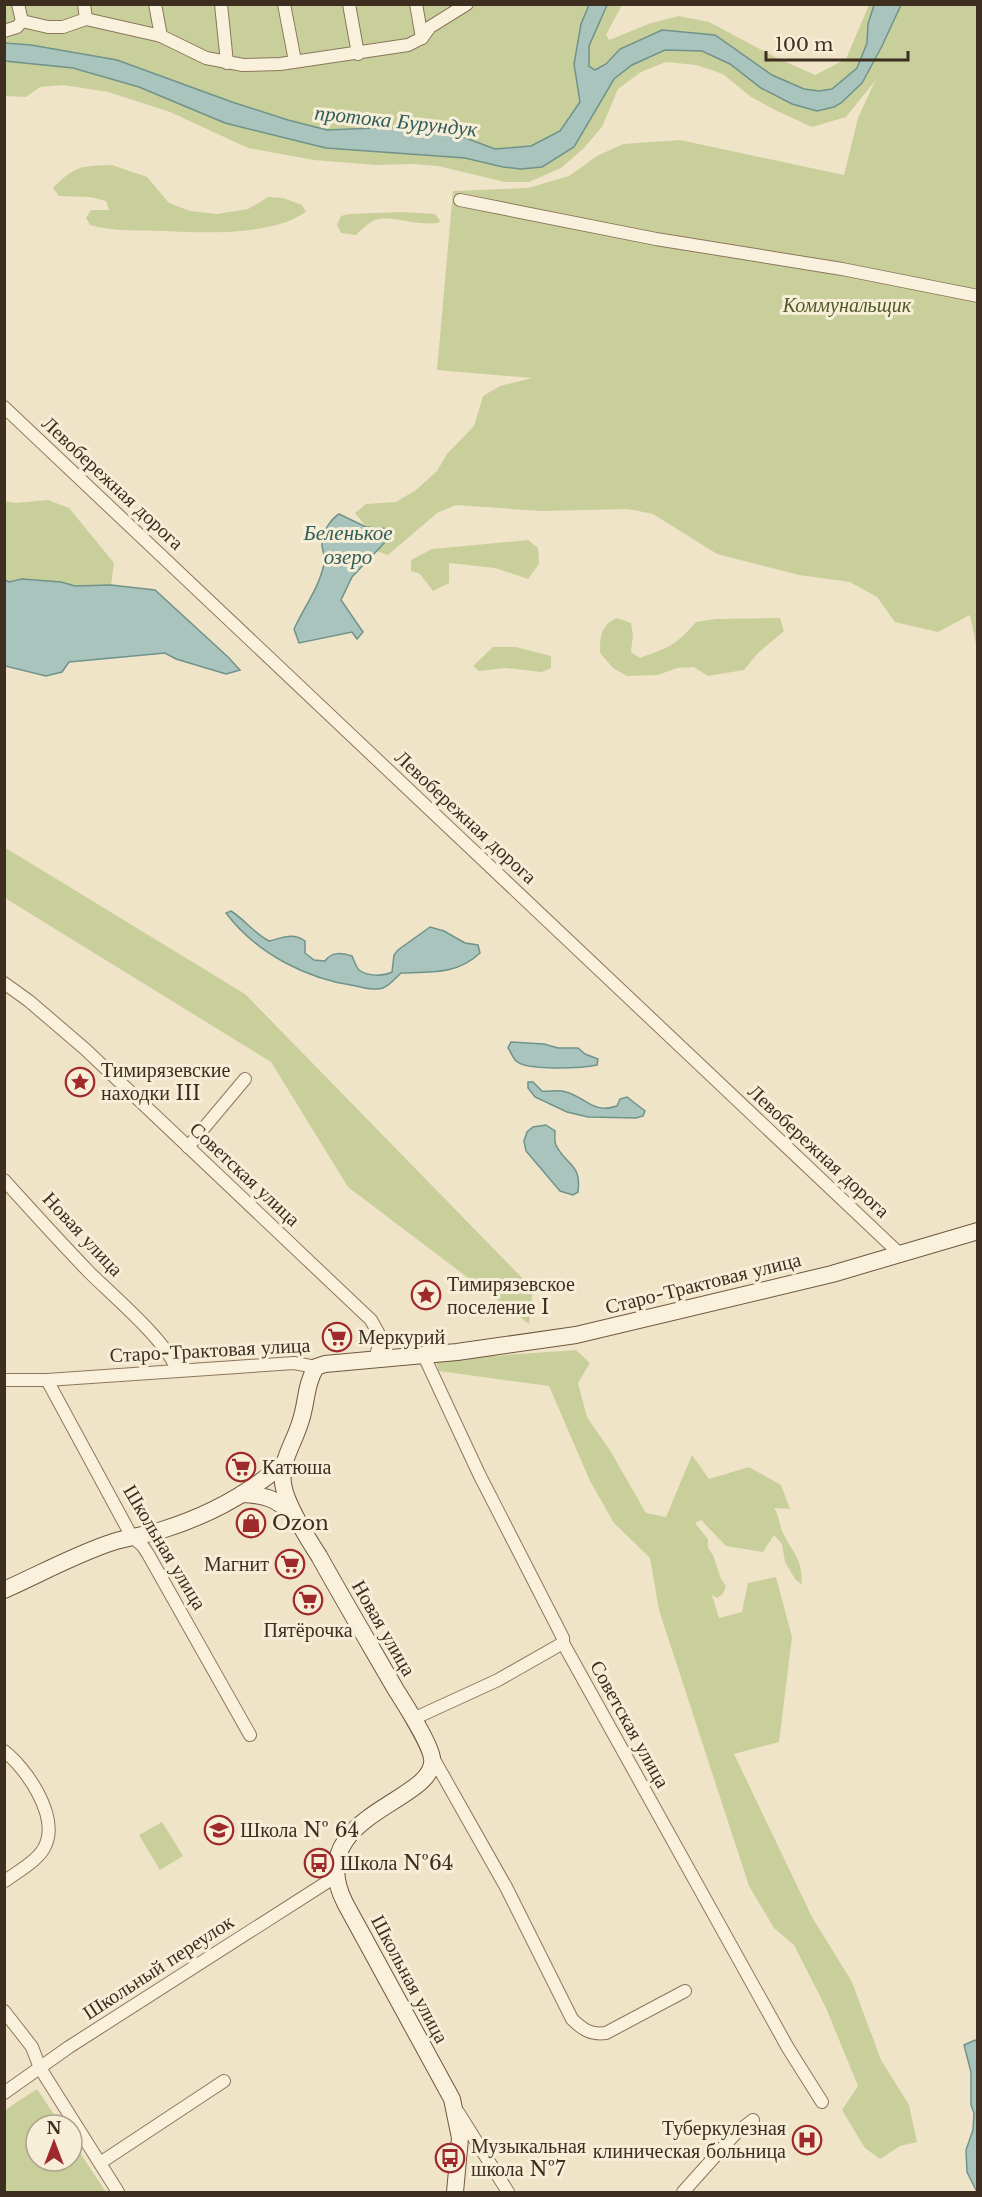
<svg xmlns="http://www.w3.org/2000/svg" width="982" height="2197" font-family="'Libre Baskerville',serif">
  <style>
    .green { fill: #c9cf9b }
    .water { fill: #a9c4bc; stroke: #6f938a; stroke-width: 1.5 }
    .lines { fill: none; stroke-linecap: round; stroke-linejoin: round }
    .street-casing { stroke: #8d765c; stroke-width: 14 }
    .secondary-casing { stroke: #6f573f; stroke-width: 18 }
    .street { stroke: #faf1dc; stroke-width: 12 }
    .secondary { stroke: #faf1dc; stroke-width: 16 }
    .labels { text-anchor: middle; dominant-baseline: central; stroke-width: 6; stroke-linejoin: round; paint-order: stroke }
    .park-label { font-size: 20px; font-style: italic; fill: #4d5a26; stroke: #f7eed8 }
    .street-label { font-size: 20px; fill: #3d2e20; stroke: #f7eed8 }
    .poi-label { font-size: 20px; fill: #3d2e20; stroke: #f7eed8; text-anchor: start }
    .water-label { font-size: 21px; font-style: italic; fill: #2f5d5a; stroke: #f7eed8 }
  </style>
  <rect width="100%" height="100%" fill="#f0e4c8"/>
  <g class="green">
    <polygon points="914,4 977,5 977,649 970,615 938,632 895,622 877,597 850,582 799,575 717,554 653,514 628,509 542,511 456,505 437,513 388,555 376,551 389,537 380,527 366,527 355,513 366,504 396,502 416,490 437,471 447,454 474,426 483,396 500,386 532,378 437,370 453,191 528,188 569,176 597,156 623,144 680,140 844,175 858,118 875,81 846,117 812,127 779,112 751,97 723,74 696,65 666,62 641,72 618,89 602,127 583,149 561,168 529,182 505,182 438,166 413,164 375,165 314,160 248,148 170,112 108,92 63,85 40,87 26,97 5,96 4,5 622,5 606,35 609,40 651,23 679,16 709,22 775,57 815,75 846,59 869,5"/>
    <path d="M112 165 147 177 169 203 190 211 217 214 248 209 268 197 283 198 302 205 306 212C271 236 205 233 164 231 139 230 115 232 90 225L86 218 91 210H109L106 201 90 197 59 196 53 188C75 165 82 166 112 165Z"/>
    <path d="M401 212 435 214 441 222C418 228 392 214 375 220 368 223 361 230 356 235L341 233 337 225 341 216 349 214Z"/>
    <polygon points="48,500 69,508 114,563 111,585 75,587 61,582 22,579 9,582 5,580 4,501 16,503"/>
    <polygon points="528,540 538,548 539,564 528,579 495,568 449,563 449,583 433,591 420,574 411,571 411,560 432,549"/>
    <path d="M617 618 631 623 633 635 631 652 640 658C670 647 675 646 696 622L716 619 780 618 784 631 758 653 744 670 708 676 694 667 677 668 658 675 627 676 613 668 600 653C600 636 601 625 617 618Z"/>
    <polygon points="493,647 516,647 551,656 551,668 542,672 506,668 479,671 473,666"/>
    <polygon points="4,847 245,994 533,1289 529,1324 348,1187 271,1062 5,898"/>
    <path d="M576 1350 590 1363 578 1383 587 1417 611 1452 646 1513 666 1517 692 1455 709 1479 749 1467 781 1485 790 1509 774 1508C779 1515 779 1523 782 1531 793 1555 802 1555 802 1585L795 1579 785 1562 782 1544 774 1535 763 1552 726 1546 701 1520 695 1523 708 1539V1548L713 1555 721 1579 726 1586 723 1594 717 1598 712 1595 719 1618 742 1612 748 1583 776 1577 792 1637 779 1742 734 1754 812 1917 852 1982 881 2060 909 2105 917 2142 900 2146 880 2159 865 2148 842 2110 858 2086 826 2008 794 1945 774 1928 749 1886 659 1610 650 1558 614 1523 590 1481 549 1386 439 1371 436 1360Z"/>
    <polygon points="162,1822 183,1856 160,1870 139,1835"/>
    <polygon points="37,2089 61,2125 36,2125 36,2161 72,2161 72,2141 106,2192 5,2192 5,2110"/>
  </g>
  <g class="water">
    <polygon points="589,5 607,5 589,46 589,66 595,70 606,64 620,49 662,30 715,35 772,75 804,89 819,91 832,89 857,68 867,43 868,24 874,5 901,5 882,46 862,83 841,103 834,107 817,111 792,104 761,88 730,64 702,51 665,50 632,65 614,79 574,147 542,167 521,169 503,167 465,158 326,148 225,123 139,87 73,68 5,61 5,43 31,45 117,60 232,102 288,120 327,130 400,127 439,128 495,149 531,146 560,131 580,102 574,64 581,24"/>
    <path d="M339 514 366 527 391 529 390 537 352 577 341 600 363 632 357 639 352 632 299 643 294 629C304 607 319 588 324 564 326 557 321 549 322 541 323 531 331 519 339 514Z"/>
    <polygon points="22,579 61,582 75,586 111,585 155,590 228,657 240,670 226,674 176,659 165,653 69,662 62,672 46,676 5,666 5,580 9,582"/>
    <path d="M231 911C245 920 254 933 269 941 282 938 293 932 305 941V953L314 960 325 961C332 951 342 953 352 956 354 960 356 967 359 970 368 977 384 976 392 972L394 955 398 950 430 927 444 931 465 943 478 945 480 953C457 975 430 972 401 973 396 978 389 986 383 988 375 991 364 988 356 986 307 979 257 954 226 913Z"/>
    <path d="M511 1042 544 1044 558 1048H578L585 1054 598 1059 597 1065C583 1068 526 1071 516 1061 513 1058 511 1052 508 1048Z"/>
    <path d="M528 1082H533L542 1091C550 1092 558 1089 566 1092 587 1098 593 1114 617 1106L620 1099 627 1097 645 1111 643 1116 636 1118 588 1117 567 1112 535 1097 528 1088Z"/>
    <path d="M546 1125 555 1131C555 1136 554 1141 556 1145 565 1165 582 1163 578 1192L573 1195 560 1191 526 1151 524 1141 527 1132 533 1127Z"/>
    <polygon points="975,2040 978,2042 977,2192 967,2172 966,2150 973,2130 974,2113 971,2105 971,2072 964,2045"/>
  </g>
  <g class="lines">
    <g class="street-casing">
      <g id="street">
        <polyline points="18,4 22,21"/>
        <polyline points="84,4 86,19"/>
        <polyline points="155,4 161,36"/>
        <polyline points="221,4 227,63"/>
        <polyline points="284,4 295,61"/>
        <polyline points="349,4 358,54"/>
        <polyline points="416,4 422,38"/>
        <polyline points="4,31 17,27 22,21 48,27 63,27 86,19 161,36 206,58 243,65 280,64 408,45 422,38 430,27 467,4"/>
        <polyline points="460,200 656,239 842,269 978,296"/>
        <polyline points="4,407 901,1255"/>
        <polyline points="4,983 29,1001 85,1049 371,1320 381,1338 375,1359"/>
        <polyline points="188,1147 245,1079"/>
        <path d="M4 1180C32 1211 60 1242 89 1272 113 1296 166 1340 177 1370"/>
        <polyline points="424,1356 479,1474 563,1638 563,1643 788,2048 822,2102"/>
        <polyline points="4,1380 47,1380 294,1363 316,1367"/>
        <polyline points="47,1380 132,1537 142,1545 148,1554 250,1735"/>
        <polyline points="413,1719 498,1680 563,1643"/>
        <path d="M4 1751C26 1768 58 1814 46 1844 40 1860 18 1871 5 1881"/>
        <path d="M432 1756 506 1887 572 2019C583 2030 591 2035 606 2033L685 1991"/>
        <polyline points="4,2011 32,2047 40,2068 118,2192"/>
        <polyline points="4,2093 69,2047 335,1877"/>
        <polyline points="458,2112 508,2192"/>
        <polyline points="100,2163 224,2081"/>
        <polyline points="683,2192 735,2134 753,2120"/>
      </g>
    </g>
    <g class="secondary-casing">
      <g id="secondary">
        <path d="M242 1494C263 1495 277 1498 291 1514"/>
        <path d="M4 1590C40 1574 76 1554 113 1542 129 1537 146 1535 162 1530 207 1516 250 1493 285 1462"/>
        <path d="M455 2192 460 2138 452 2099 345 1903C300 1814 439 1802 432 1758 430 1744 405 1704 396 1690 370 1645 344 1601 319 1556 308 1539 285 1502 283 1483 280 1462 294 1443 300 1423 307 1404 305 1385 316 1367L325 1364 457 1352 576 1335 832 1274 978 1231"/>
      </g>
    </g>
    <use href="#street" class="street"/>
    <use href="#secondary" class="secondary"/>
  </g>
  <defs>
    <g id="sight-ring" transform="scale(1.5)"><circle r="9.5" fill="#f7eed8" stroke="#9e2a2b" stroke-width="1.5"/><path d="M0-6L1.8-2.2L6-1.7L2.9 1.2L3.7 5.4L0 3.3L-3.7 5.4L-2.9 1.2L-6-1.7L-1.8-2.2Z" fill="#9e2a2b"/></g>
    <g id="supermarket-ring" transform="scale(1.5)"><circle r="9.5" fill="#f7eed8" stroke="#9e2a2b" stroke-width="1.5"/><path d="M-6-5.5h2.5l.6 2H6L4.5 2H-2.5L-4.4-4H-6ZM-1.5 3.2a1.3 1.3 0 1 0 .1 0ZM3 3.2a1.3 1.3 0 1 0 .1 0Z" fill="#9e2a2b"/></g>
    <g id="shop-ring" transform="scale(1.5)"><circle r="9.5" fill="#f7eed8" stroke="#9e2a2b" stroke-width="1.5"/><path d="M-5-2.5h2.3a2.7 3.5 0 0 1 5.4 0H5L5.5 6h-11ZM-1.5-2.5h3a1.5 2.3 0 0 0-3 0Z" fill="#9e2a2b"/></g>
    <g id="school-ring" transform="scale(1.5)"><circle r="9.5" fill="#f7eed8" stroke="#9e2a2b" stroke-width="1.5"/><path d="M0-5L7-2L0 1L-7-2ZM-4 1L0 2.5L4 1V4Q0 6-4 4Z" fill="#9e2a2b"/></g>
    <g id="bus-ring" transform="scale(1.5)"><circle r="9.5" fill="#f7eed8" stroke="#9e2a2b" stroke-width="1.5"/><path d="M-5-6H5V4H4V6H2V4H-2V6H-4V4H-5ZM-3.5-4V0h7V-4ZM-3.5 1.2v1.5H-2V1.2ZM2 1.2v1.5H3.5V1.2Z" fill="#9e2a2b"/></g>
    <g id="hospital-ring" transform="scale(1.5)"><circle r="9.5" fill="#f7eed8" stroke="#9e2a2b" stroke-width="1.5"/><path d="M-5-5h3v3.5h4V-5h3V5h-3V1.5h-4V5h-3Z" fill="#9e2a2b"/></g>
  </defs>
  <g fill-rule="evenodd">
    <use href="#sight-ring" x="80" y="1082"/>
    <use href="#sight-ring" x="426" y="1295"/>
    <use href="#supermarket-ring" x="337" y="1337"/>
    <use href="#supermarket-ring" x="241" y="1467"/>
    <use href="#shop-ring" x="251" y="1523"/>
    <use href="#supermarket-ring" x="290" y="1564"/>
    <use href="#supermarket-ring" x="308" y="1600"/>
    <use href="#school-ring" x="219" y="1830"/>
    <use href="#bus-ring" x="319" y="1863"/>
    <use href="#hospital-ring" x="807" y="2140"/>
    <use href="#bus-ring" x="450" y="2158"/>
  </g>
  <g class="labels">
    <g class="park-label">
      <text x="847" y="305">Коммунальщик</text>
    </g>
    <g class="street-label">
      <text transform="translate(113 483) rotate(43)">Левобережная дорога</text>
      <text transform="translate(466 817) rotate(43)">Левобережная дорога</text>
      <text transform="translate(819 1151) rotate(43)">Левобережная дорога</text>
      <text transform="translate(245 1174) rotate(43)">Советская улица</text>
      <text transform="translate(83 1234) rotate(47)">Новая улица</text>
      <text transform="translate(703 1283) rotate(-14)">Старо-Трактовая улица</text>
      <text transform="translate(210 1350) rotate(-3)">Старо-Трактовая улица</text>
      <text transform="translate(165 1547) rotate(59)">Школьная улица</text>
      <text transform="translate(384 1628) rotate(60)">Новая улица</text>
      <text transform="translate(630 1724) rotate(61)">Советская улица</text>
      <text transform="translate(158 1967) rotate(-33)">Школьный переулок</text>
      <text transform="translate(410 1979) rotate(62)">Школьная улица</text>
    </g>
    <g class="poi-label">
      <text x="101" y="1070">Тимирязевские<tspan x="101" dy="23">находки III</tspan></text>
      <text x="447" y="1284">Тимирязевское<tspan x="447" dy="23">поселение I</tspan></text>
      <text x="358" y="1337">Меркурий</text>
      <text x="262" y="1467">Катюша</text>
      <text x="272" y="1523">Ozon</text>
      <text x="269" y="1564" text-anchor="end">Магнит</text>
      <text x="308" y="1630" text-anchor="middle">Пятёрочка</text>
      <text x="240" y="1830">Школа № 64</text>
      <text x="340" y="1863">Школа №64</text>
      <text x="786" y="2128" text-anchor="end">Туберкулезная<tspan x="786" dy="23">клиническая больница</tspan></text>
      <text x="471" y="2146">Музыкальная<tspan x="471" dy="23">школа №7</tspan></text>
    </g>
    <g class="water-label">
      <text transform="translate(396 121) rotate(6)">протока Бурундук</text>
      <text x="348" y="533">Беленькое<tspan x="348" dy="24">озеро</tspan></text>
    </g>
  </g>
  <rect width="982" height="2197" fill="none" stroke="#3d2e20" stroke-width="12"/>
  <g transform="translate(54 2143)"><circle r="28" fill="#f7eed8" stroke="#ada18e" stroke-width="1.5"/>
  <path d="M0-4.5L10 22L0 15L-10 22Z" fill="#9e2a2b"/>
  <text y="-9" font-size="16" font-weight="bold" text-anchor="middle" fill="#3d2e20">N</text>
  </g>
  <path d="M766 51v9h142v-9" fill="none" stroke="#3d2e20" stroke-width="3"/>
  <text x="775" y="51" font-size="18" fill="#3d2e20" stroke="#f7eed8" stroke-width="4.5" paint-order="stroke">100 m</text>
</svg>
